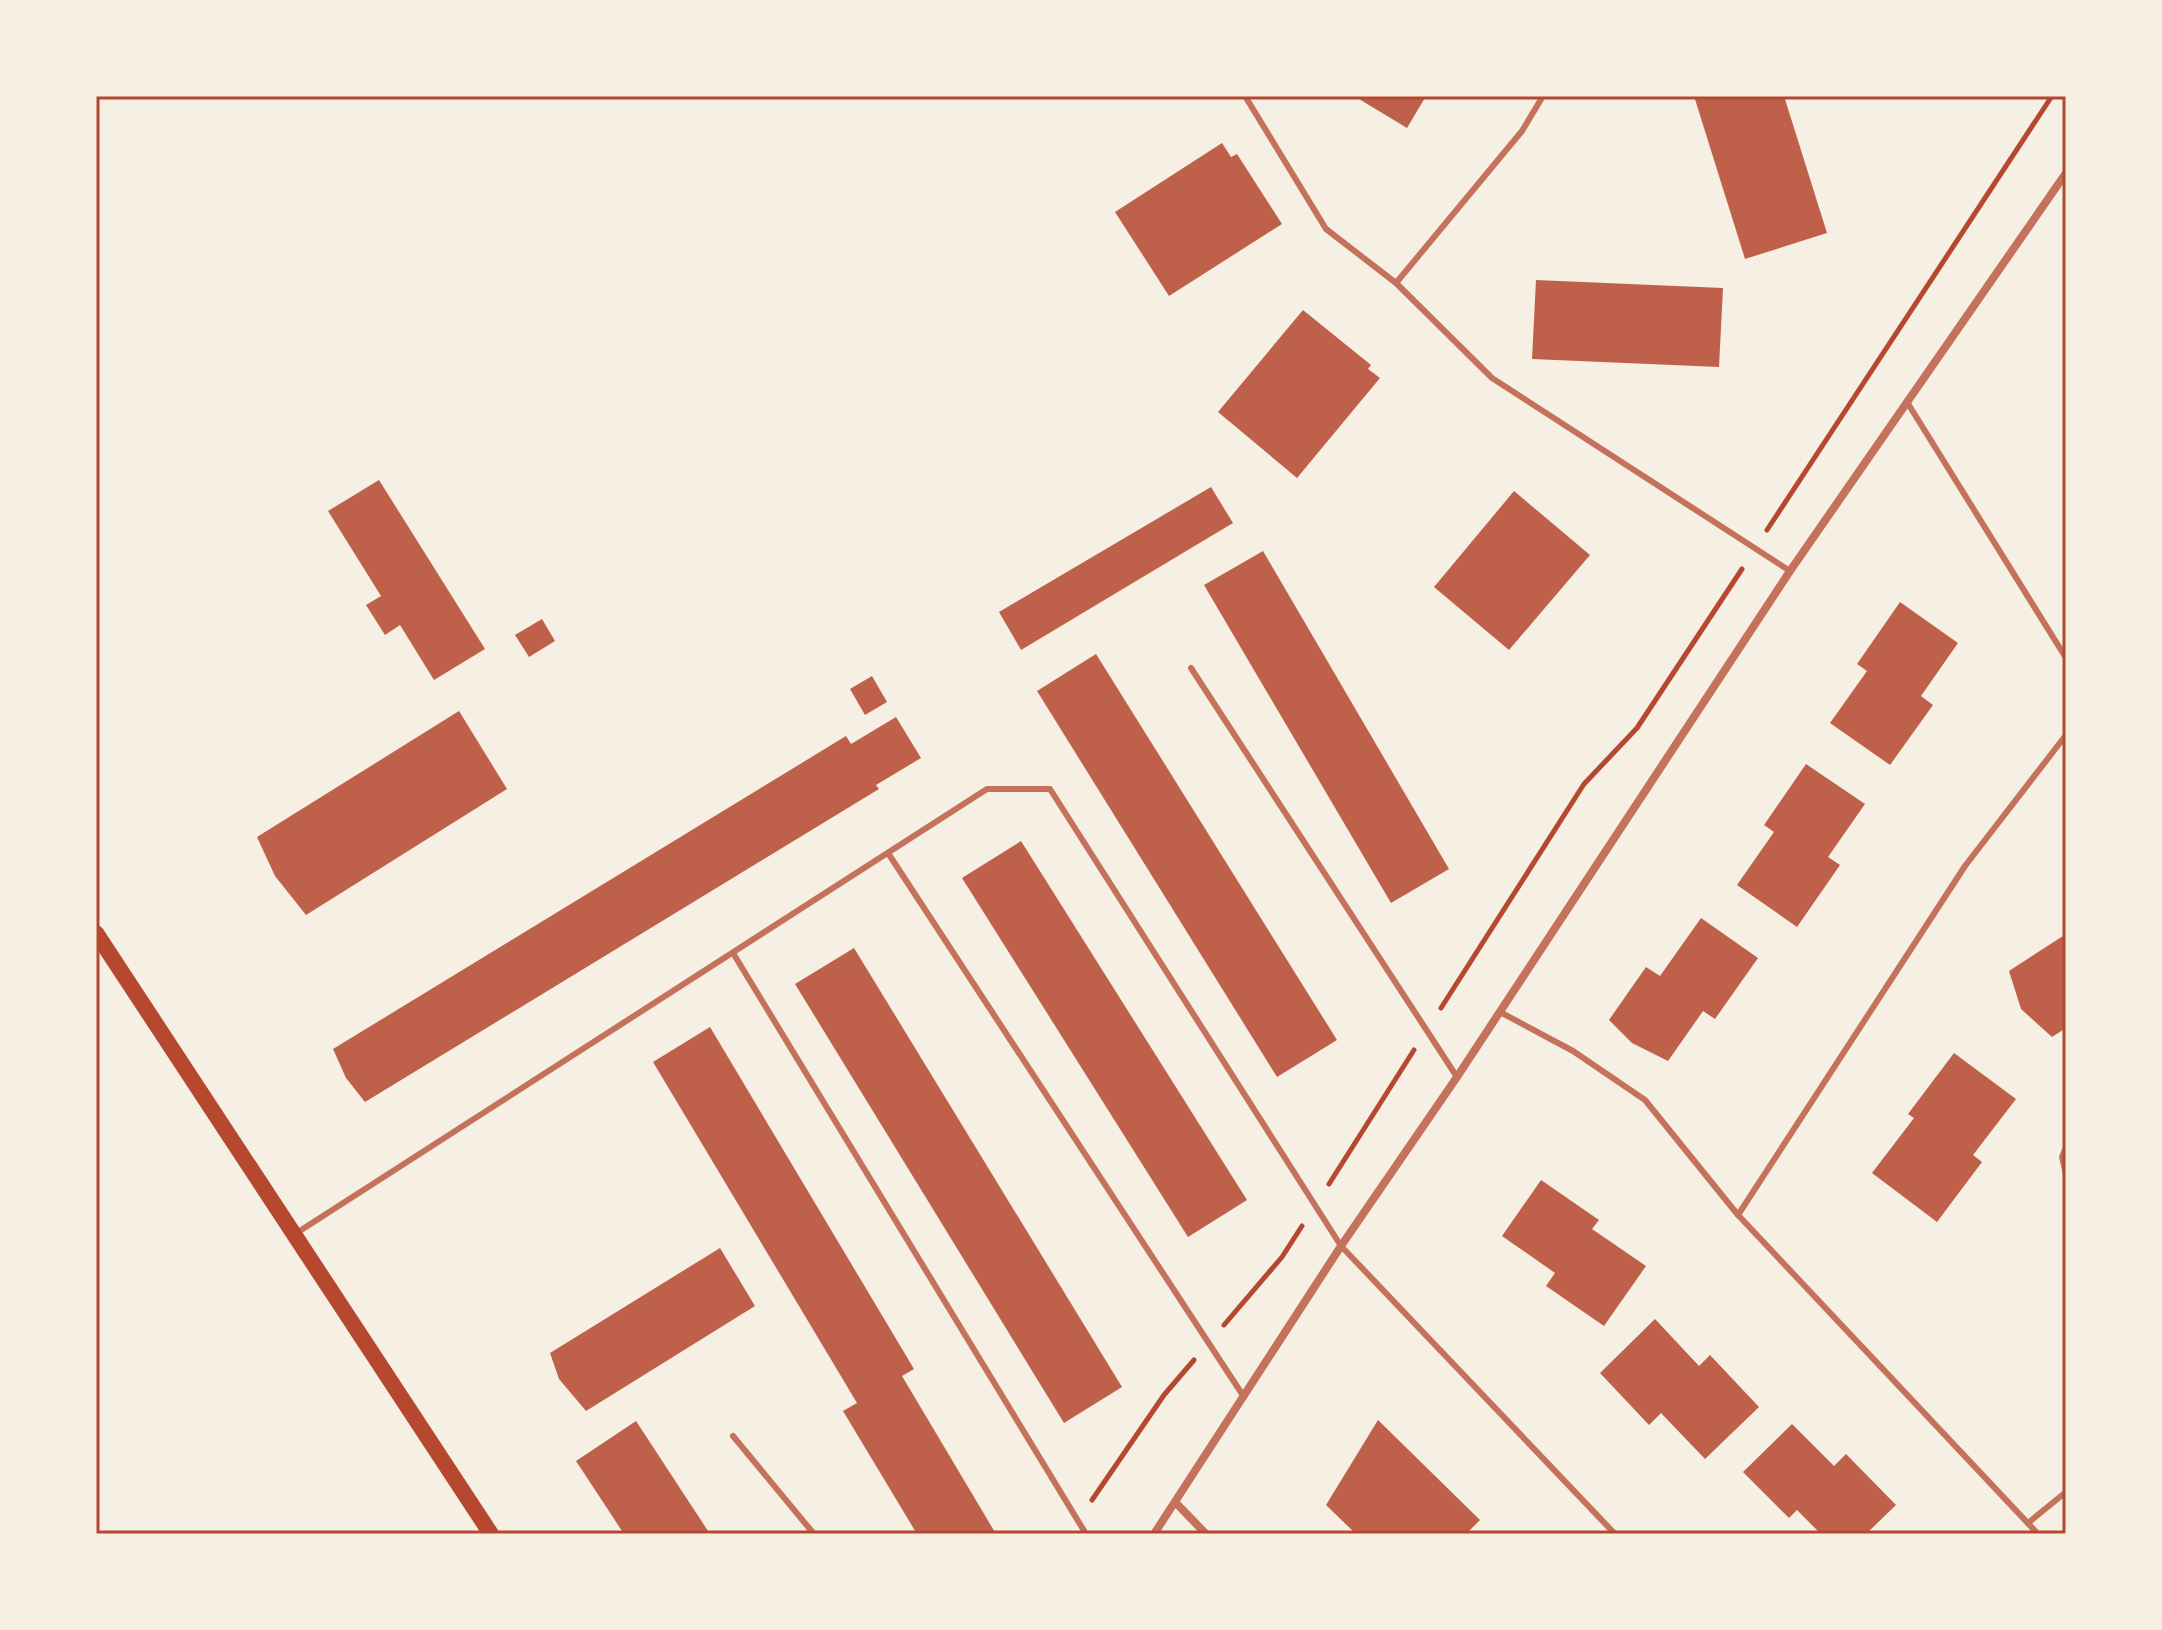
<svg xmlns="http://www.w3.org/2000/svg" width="2162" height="1630" font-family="Poppins,sans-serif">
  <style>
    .building { fill: #bf614a }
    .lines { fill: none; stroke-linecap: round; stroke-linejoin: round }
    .path { stroke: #b5482f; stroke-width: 5 }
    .service { stroke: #c5725c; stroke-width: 6 }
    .minor { stroke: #c5725c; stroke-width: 8 }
    .secondary { stroke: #b5482f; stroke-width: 16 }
    .neatline { fill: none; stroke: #b5482f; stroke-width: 3 }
  </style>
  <rect width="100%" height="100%" fill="#f6efe4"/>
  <g class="building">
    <polygon points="1354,96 1426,96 1407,128"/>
    <polygon points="1694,96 1784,96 1827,233 1745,259"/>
    <polygon points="1222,143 1231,157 1237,154 1282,224 1169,296 1115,212"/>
    <polygon points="1536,280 1723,288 1719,367 1532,359"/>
    <polygon points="1303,310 1371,365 1368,369 1380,378 1297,478 1218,412"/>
    <polygon points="379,480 485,649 434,680 400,625 385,635 366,605 381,596 328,511"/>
    <polygon points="1211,487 1233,523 1021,650 999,612"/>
    <polygon points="1514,491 1590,555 1509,650 1434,587"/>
    <polygon points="1263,551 1449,869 1391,903 1204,585"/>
    <polygon points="1900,602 1958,643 1921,696 1933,705 1890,765 1830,723 1867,671 1857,664"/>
    <polygon points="542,619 555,641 529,657 515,635"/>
    <polygon points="1096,654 1337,1040 1277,1077 1037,691"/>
    <polygon points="872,676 887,702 865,715 850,689"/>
    <polygon points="459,711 507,789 306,915 275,876 257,837"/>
    <polygon points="896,717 921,758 876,785 879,789 365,1102 346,1078 333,1049 846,736 851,744"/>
    <polygon points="1806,764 1865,804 1828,857 1840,865 1797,927 1737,885 1774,832 1764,825"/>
    <polygon points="1021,841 1247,1200 1188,1237 962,878"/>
    <polygon points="1701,918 1758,958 1715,1019 1703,1011 1668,1061 1632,1043 1609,1020 1646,967 1660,976"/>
    <polygon points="2066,934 2066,1028 2052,1037 2021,1009 2009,971"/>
    <polygon points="854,948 1122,1387 1064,1423 795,984"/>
    <polygon points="710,1027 914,1369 902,1376 996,1534 917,1534 843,1411 857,1403 653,1062"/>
    <polygon points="1954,1053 2016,1099 1973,1155 1982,1162 1937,1222 1872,1173 1914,1118 1908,1114"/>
    <polygon points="1541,1180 1599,1220 1592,1229 1646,1266 1604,1326 1546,1286 1555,1273 1502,1236"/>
    <polygon points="720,1248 755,1306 586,1411 559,1379 550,1353"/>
    <polygon points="1655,1319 1699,1366 1710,1355 1759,1407 1705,1459 1661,1413 1649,1425 1600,1373"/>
    <polygon points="1378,1420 1480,1520 1466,1534 1356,1534 1326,1505"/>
    <polygon points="636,1421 710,1534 624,1534 576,1461"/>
    <polygon points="1792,1424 1834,1466 1846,1454 1896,1505 1866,1534 1821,1534 1797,1510 1789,1518 1743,1472"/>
  </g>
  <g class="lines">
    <g class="path">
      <polyline points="1767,530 2052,96"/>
      <polyline points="1441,1008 1584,784 1637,728 1742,569"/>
      <polyline points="1329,1184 1414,1050"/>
      <polyline points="1224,1325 1282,1257 1302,1226"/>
      <polyline points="1092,1500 1164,1395 1194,1360"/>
    </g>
    <g class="service">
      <polyline points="1245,96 1326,229 1396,283 1522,131 1543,96"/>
      <polyline points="1396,283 1492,378 1790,571"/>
      <polyline points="1907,402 2066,658"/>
      <polyline points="1191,668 1457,1077"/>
      <polyline points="888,853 1244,1397"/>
      <polyline points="733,953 1086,1534"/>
      <polyline points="1500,1012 1573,1051 1645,1100 1738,1215 2038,1534"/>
      <polyline points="2066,1147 2062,1157 2066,1174"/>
      <polyline points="1738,1215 1965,866 2066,735"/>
      <polyline points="295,1234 987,789 1050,789 1341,1246 1615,1534"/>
      <polyline points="733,1436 814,1534"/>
      <polyline points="2028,1523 2066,1492"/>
    </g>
    <g class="minor">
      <polyline points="1176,1503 1206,1534"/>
      <polyline points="1154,1534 1341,1246 1457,1077 1790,571 2066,173"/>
    </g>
    <polyline class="secondary" points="96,933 491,1534"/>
  </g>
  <rect width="2162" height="1630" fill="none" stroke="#f6efe4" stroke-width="196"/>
  <rect x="98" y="98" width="1966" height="1434" class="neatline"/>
</svg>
